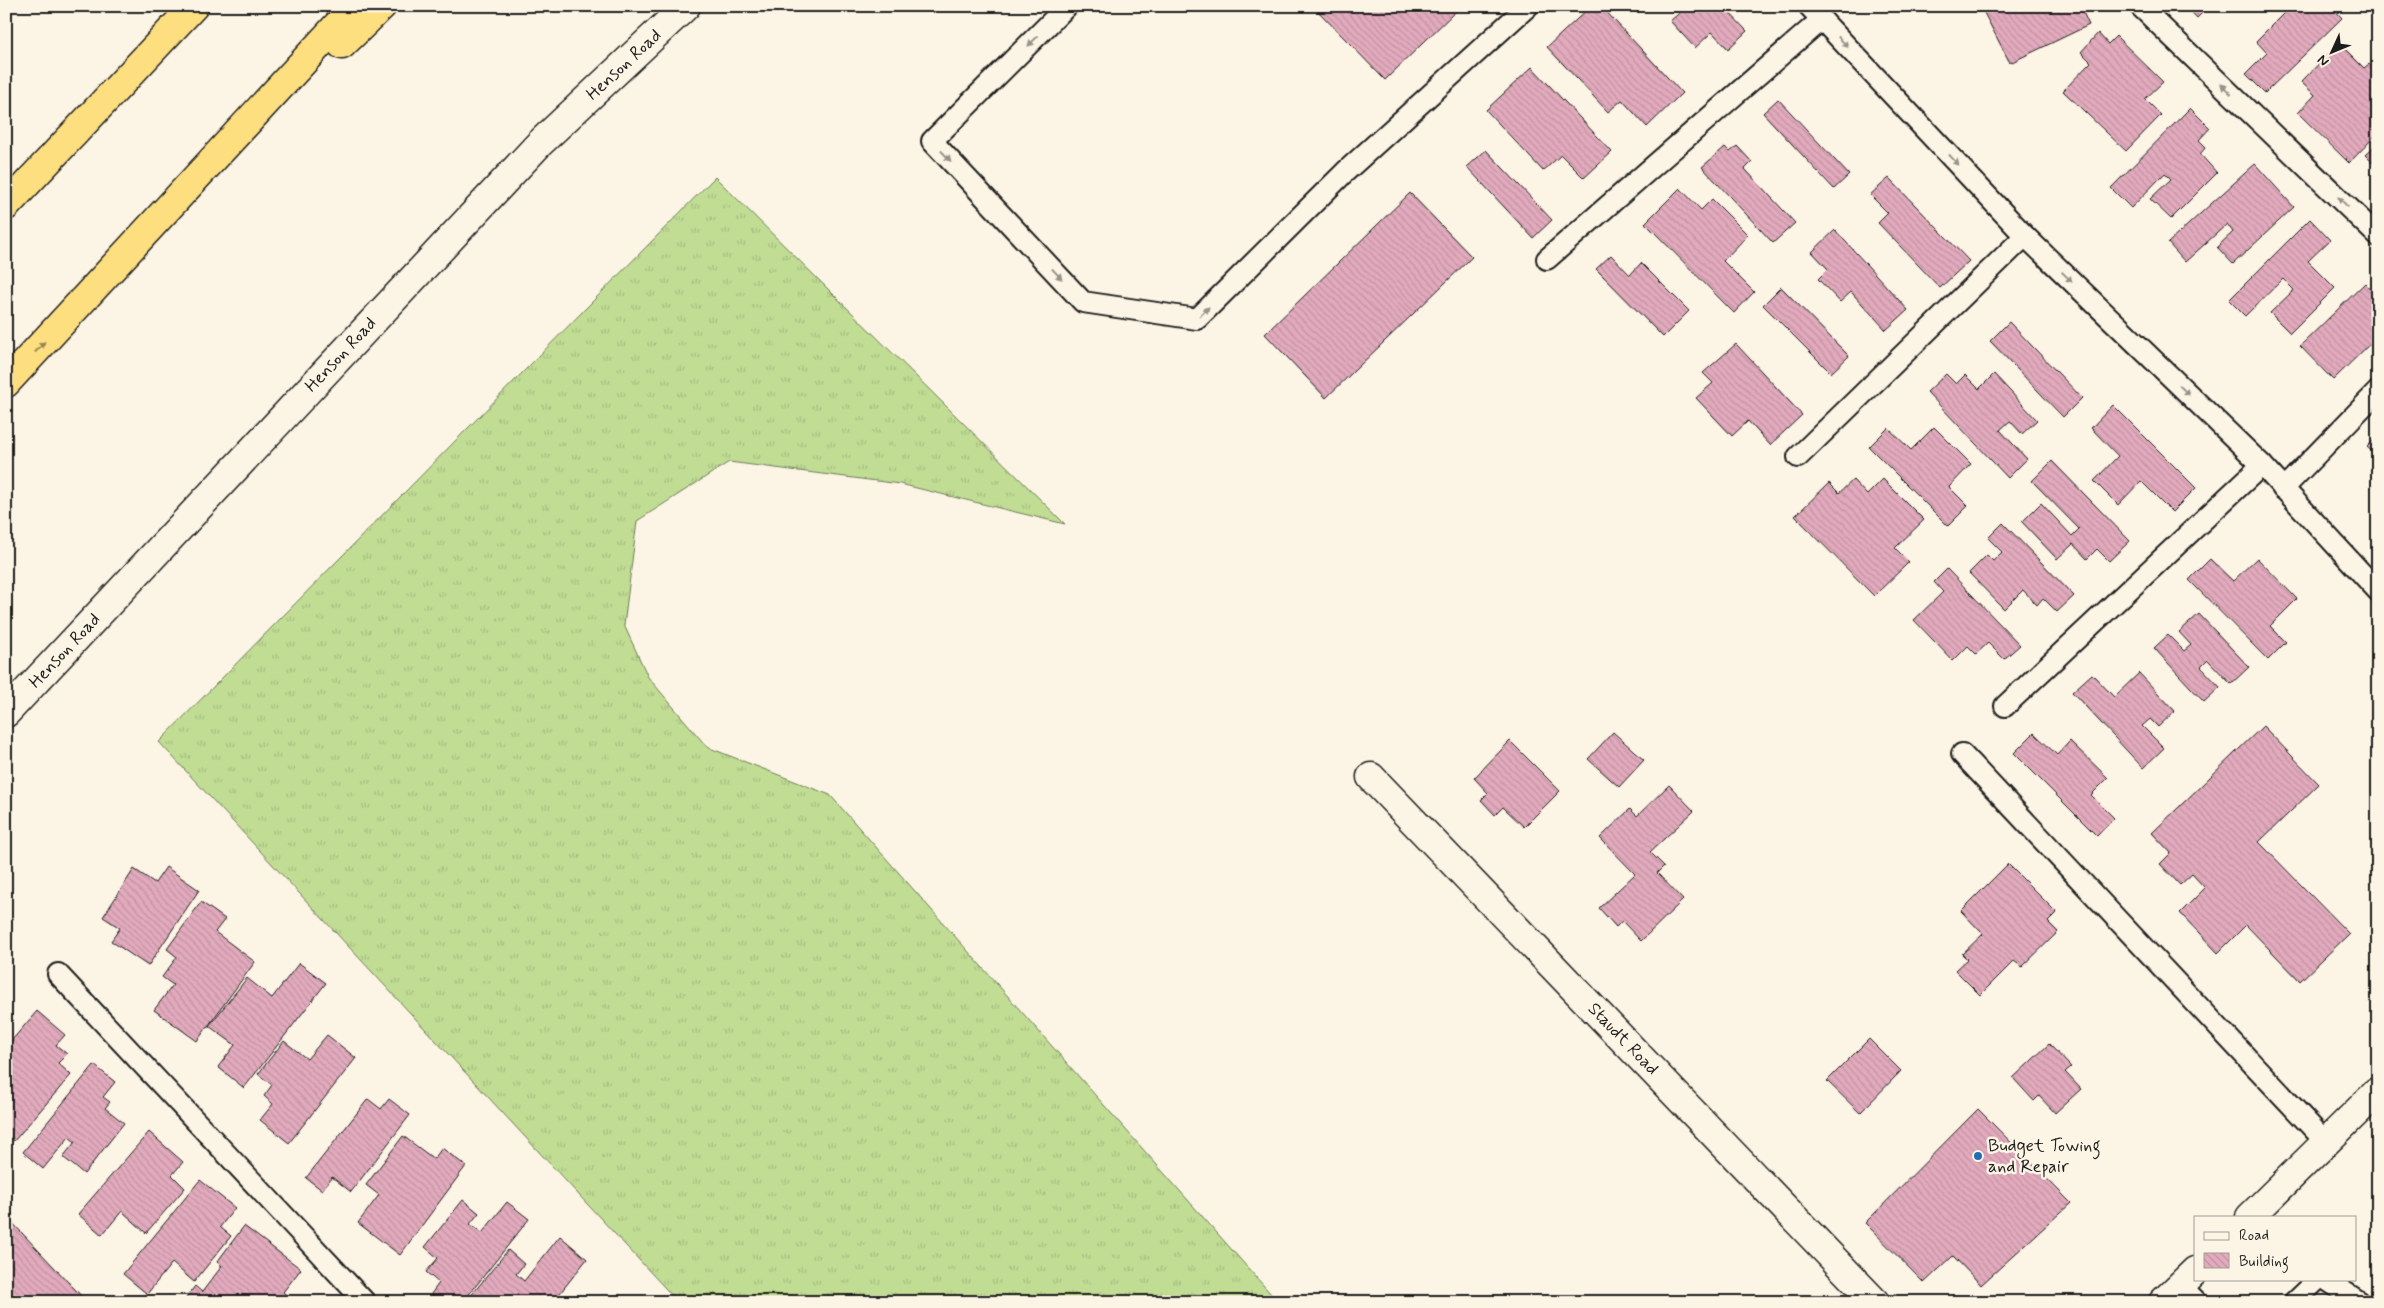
<svg xmlns="http://www.w3.org/2000/svg" width="2384" height="1308" font-family="Mynerve,sans-serif">
  <style>
    .grass { fill: url(#grass-tufts); stroke: #6e7c58 }
    .building { fill: url(#building-back-hatch); stroke: #1c1c1c }
    .lines { fill: none; stroke-linecap: round; stroke-linejoin: round }
    .service-casing { stroke: #1c1c1c; stroke-width: 24 }
    .minor-casing { stroke: #1c1c1c; stroke-width: 31 }
    .tertiary-casing { stroke: #1c1c1c; stroke-width: 31 }
    .motorway-casing { stroke: #1c1c1c; stroke-width: 31 }
    .service { stroke: #fcf5e5; stroke-width: 20 }
    .minor { stroke: #fcf5e5; stroke-width: 28 }
    .tertiary { stroke: #fcf5e5; stroke-width: 28 }
    .motorway { stroke: #fedf80; stroke-width: 28 }
    .oneway { fill: #97938b }
    .oneway2 { fill: #988753 }
    .poi-dot { fill: #1f6fb2; stroke: #fcf5e5; stroke-width: 2 }
    .labels { text-anchor: middle; dominant-baseline: central; stroke-width: 5; stroke-linejoin: round; paint-order: stroke }
    .street-label { font-size: 18px; fill: #1c1c1c; stroke: #fcf5e5 }
    .poi-label { font-size: 18px; fill: #1c1c1c; stroke: #fcf5e5; text-anchor: start }
  </style>
  <defs>
    <pattern id="grass-tufts" width="24" height="20" patternUnits="userSpaceOnUse" patternTransform="scale(1.25)"><rect width="24" height="20" fill="#c1dd94"/><path d="M3 7l-1-3M5 7V3M7 7l1-3M15 17l-1-3M17 17v-4M19 17l1-3" fill="none" stroke="#a5bd7f"/></pattern>
    <pattern id="building-back-hatch" width="6" height="6" patternUnits="userSpaceOnUse" patternTransform="scale(1.25)"><rect width="6" height="6" fill="#e2aabd"/><path d="M-1 5l2 2M0 0l6 6M5-1l2 2" fill="none" stroke="#c192a2"/></pattern>
  </defs>
  <rect width="100%" height="100%" fill="#fcf5e5"/>
  <filter id="ink" filterUnits="userSpaceOnUse"><feTurbulence type="fractalNoise" baseFrequency=".02" numOctaves="2"/><feDisplacementMap in="SourceGraphic" scale="10" xChannelSelector="R" yChannelSelector="G"/><feConvolveMatrix kernelMatrix="1 2 1 2 8 2 1 2 1" color-interpolation-filters="sRGB"/></filter>
  <g filter="url(#ink)">
    <polygon class="grass" points="715,177 1065,524 900,484 729,462 637,521 624,625 648,677 707,747 830,795 1278,1302 678,1302 159,742"/>
    <g class="building">
      <polygon points="1313,6 1461,6 1385,80"/>
      <polygon points="1591,6 1601,6 1682,93 1647,127 1622,100 1608,112 1547,47"/>
      <polygon points="1682,6 1723,6 1747,31 1728,49 1712,32 1695,48 1670,21 1684,9"/>
      <polygon points="1983,6 2080,6 2089,25 2010,63 1981,7"/>
      <polygon points="2186,6 2209,6 2197,18"/>
      <polygon points="2291,6 2304,6 2309,11 2315,6 2331,6 2342,18 2265,93 2246,74 2267,53 2256,41"/>
      <polygon points="2098,33 2108,44 2116,36 2163,82 2145,99 2161,115 2126,151 2063,91 2091,62 2081,52"/>
      <polygon points="2339,43 2364,68 2369,64 2378,73 2378,133 2349,163 2298,113 2315,95 2301,82"/>
      <polygon points="1532,67 1612,152 1584,178 1561,155 1543,171 1486,110"/>
      <polygon points="1778,99 1849,175 1834,189 1763,113"/>
      <polygon points="2190,108 2210,128 2199,140 2206,147 2200,154 2217,173 2171,219 2150,199 2171,179 2165,173 2131,208 2111,188"/>
      <polygon points="2378,143 2378,168 2365,155"/>
      <polygon points="1737,146 1752,162 1745,169 1795,223 1773,243 1702,167 1725,147 1730,152"/>
      <polygon points="1486,150 1552,220 1533,238 1467,167"/>
      <polygon points="2255,164 2294,207 2233,264 2217,247 2233,232 2227,224 2185,262 2168,243"/>
      <polygon points="1889,178 1969,261 1940,288 1878,223 1888,213 1870,195"/>
      <polygon points="1680,188 1701,210 1712,199 1748,235 1723,261 1754,292 1734,313 1645,223"/>
      <polygon points="1410,193 1472,257 1326,398 1265,334"/>
      <polygon points="2310,219 2330,240 2308,261 2335,288 2290,333 2270,313 2294,290 2283,279 2245,316 2229,300"/>
      <polygon points="1835,230 1908,310 1886,330 1851,292 1840,302 1818,279 1828,269 1812,252"/>
      <polygon points="1611,255 1630,275 1641,263 1689,311 1663,337 1596,269"/>
      <polygon points="2365,283 2378,297 2378,336 2333,380 2300,346"/>
      <polygon points="1781,287 1849,356 1831,373 1763,305"/>
      <polygon points="2009,322 2082,398 2063,417 1990,341"/>
      <polygon points="1736,344 1802,415 1770,445 1748,421 1732,436 1696,398 1713,383 1703,373"/>
      <polygon points="1946,374 1956,384 1965,375 1979,389 1994,374 2037,420 2022,434 2010,421 2000,430 2027,459 2008,478 1927,392"/>
      <polygon points="2113,405 2196,488 2172,512 2141,481 2118,505 2094,481 2118,456 2091,428"/>
      <polygon points="1934,427 1971,464 1949,487 1968,506 1948,526 1869,447 1888,428 1911,450"/>
      <polygon points="2378,436 2378,457 2367,447"/>
      <polygon points="2052,461 2130,541 2109,561 2097,549 2087,559 2073,544 2057,559 2022,522 2041,503 2072,536 2079,529 2032,481"/>
      <polygon points="1883,479 1924,520 1895,548 1909,562 1874,596 1795,516 1829,483 1839,493 1853,480 1867,495"/>
      <polygon points="2003,523 2074,596 2057,612 2043,598 2037,605 2023,590 2004,609 1969,573 1987,555 1993,561 2002,552 1988,538"/>
      <polygon points="2257,558 2297,599 2270,626 2286,642 2268,660 2189,580 2210,559 2233,581"/>
      <polygon points="1947,569 2020,645 2004,659 1988,643 1976,654 1968,646 1953,661 1914,620 1943,592 1934,582"/>
      <polygon points="2199,614 2249,667 2231,684 2208,660 2201,667 2220,687 2204,702 2154,648 2168,635 2184,651 2191,645 2179,632"/>
      <polygon points="2139,673 2175,711 2158,727 2150,719 2142,726 2164,748 2143,768 2072,692 2092,674 2114,697"/>
      <polygon points="2263,726 2319,784 2259,842 2349,934 2300,981 2246,925 2218,953 2180,913 2205,888 2192,874 2180,885 2160,864 2171,853 2152,833"/>
      <polygon points="1613,732 1644,760 1619,787 1588,759"/>
      <polygon points="2034,733 2057,755 2070,741 2108,778 2091,795 2114,818 2097,836 2014,753"/>
      <polygon points="1510,741 1560,791 1524,827 1503,807 1495,815 1481,800 1488,793 1474,778"/>
      <polygon points="1669,785 1694,811 1650,852 1664,866 1657,873 1683,900 1641,941 1622,921 1616,927 1599,908 1635,874 1600,838 1630,809 1637,816"/>
      <polygon points="2008,864 2057,913 2048,922 2058,932 2022,967 2014,961 1980,995 1955,970 1967,959 1962,954 1983,934 1961,911"/>
      <polygon points="166,867 199,890 148,966 111,941 120,928 103,917 134,869 155,883"/>
      <polygon points="201,902 225,919 215,932 255,962 197,1041 154,1010 173,985 162,977 177,957 167,949"/>
      <polygon points="299,963 326,983 244,1088 218,1067 235,1045 209,1026 247,978 272,998"/>
      <polygon points="37,1011 65,1035 56,1045 67,1054 58,1063 71,1075 14,1141 6,1134 6,1047"/>
      <polygon points="327,1035 356,1058 289,1143 260,1120 273,1104 264,1096 272,1085 258,1074 284,1041 307,1059"/>
      <polygon points="1869,1039 1901,1071 1860,1113 1827,1081"/>
      <polygon points="2049,1044 2071,1067 2065,1072 2081,1089 2055,1113 2039,1096 2034,1101 2013,1078"/>
      <polygon points="94,1065 115,1082 103,1097 110,1102 105,1108 124,1123 84,1174 63,1157 75,1142 69,1137 43,1169 23,1152"/>
      <polygon points="368,1099 381,1109 389,1099 410,1115 351,1192 332,1177 322,1190 306,1178"/>
      <polygon points="1978,1109 2071,1203 1981,1285 1953,1256 1924,1283 1865,1223"/>
      <polygon points="149,1132 183,1162 172,1175 185,1188 146,1233 122,1211 102,1235 78,1214"/>
      <polygon points="403,1136 434,1159 442,1148 466,1166 400,1255 358,1223 379,1195 366,1185"/>
      <polygon points="200,1180 235,1208 220,1227 231,1236 194,1282 172,1263 147,1294 123,1274"/>
      <polygon points="463,1200 479,1213 470,1224 482,1233 507,1202 529,1219 463,1302 441,1302 431,1294 439,1283 426,1272 438,1258 425,1247"/>
      <polygon points="6,1216 87,1302 6,1302"/>
      <polygon points="244,1226 301,1269 283,1292 295,1302 183,1302 195,1286 202,1292 222,1266 217,1262"/>
      <polygon points="560,1236 587,1259 553,1302 477,1302 470,1297 508,1250 524,1264 516,1274 524,1281"/>
    </g>
    <g class="lines">
      <g class="service-casing">
        <g id="service">
          <polyline points="1067,6 932,141 1083,302 1197,319 1345,172 1528,6"/>
          <polyline points="1809,6 2025,236 2262,465 2378,591"/>
          <polyline points="2140,6 2378,236"/>
          <polyline points="1547,259 1822,19"/>
          <polyline points="1798,457 2025,236"/>
          <polyline points="2283,489 2378,391"/>
          <polyline points="2005,706 2262,465"/>
          <polyline points="1962,754 2325,1141"/>
          <polyline points="58,974 365,1302"/>
          <polyline points="2325,1279 2360,1302"/>
          <polyline points="2180,1285 2197,1302"/>
          <polyline points="2294,1302 2318,1279"/>
        </g>
      </g>
      <g class="minor-casing">
        <g id="minor">
          <polyline points="6,713 540,143 686,6"/>
          <polyline points="1371,777 1875,1302"/>
        </g>
      </g>
      <g class="tertiary-casing">
        <g id="tertiary">
          <polyline points="2250,1217 2378,1091"/>
          <polyline points="2163,1302 2195,1271"/>
        </g>
      </g>
      <g class="motorway-casing">
        <g id="motorway">
          <polyline points="342,45 382,6"/>
          <polyline points="6,206 194,6"/>
          <polyline points="6,383 355,6"/>
        </g>
      </g>
      <use href="#service" class="service"/>
      <use href="#minor" class="minor"/>
      <use href="#tertiary" class="tertiary"/>
      <use href="#motorway" class="motorway"/>
    </g>
    <defs><path id="oneway-solid" d="M-6-.8H1V-3.2L6.5 0L1 3.2V.8H-6Z" transform="scale(1.25)"/></defs>
    <g class="oneway">
      <use href="#oneway-solid" transform="translate(1033 41) rotate(135)"/>
      <use href="#oneway-solid" transform="translate(1843 42) rotate(47)"/>
      <use href="#oneway-solid" transform="translate(2226 89) rotate(-136)"/>
      <use href="#oneway-solid" transform="translate(946 156) rotate(47)"/>
      <use href="#oneway-solid" transform="translate(1954 160) rotate(47)"/>
      <use href="#oneway-solid" transform="translate(2343 202) rotate(-136)"/>
      <use href="#oneway-solid" transform="translate(1057 274) rotate(47)"/>
      <use href="#oneway-solid" transform="translate(2067 277) rotate(44)"/>
      <use href="#oneway-solid" transform="translate(1204 312) rotate(-45)"/>
      <use href="#oneway-solid" transform="translate(2184 390) rotate(44)"/>
    </g>
    <use class="oneway2" href="#oneway-solid" transform="translate(40 347) rotate(-47)"/>
  </g>
  <circle class="poi-dot" cx="1978" cy="1156" r="5"/>
  <g class="labels">
    <g class="street-label">
      <text transform="translate(624 65) rotate(-43)">Henson Road</text>
      <text transform="translate(341 355) rotate(-47)">Henson Road</text>
      <text transform="translate(65 651) rotate(-47)">Henson Road</text>
      <text transform="translate(1623 1039) rotate(46)">Staudt Road</text>
    </g>
    <g class="poi-label">
      <text x="1988" y="1146">Budget Towing<tspan x="1988" dy="21">and Repair</tspan></text>
    </g>
  </g>
  <rect width="2384" height="1308" fill="none" stroke="#fcf5e5" stroke-width="25"/>
  <rect x="12" y="12" width="2359" height="1283" fill="none" stroke="#1c1c1c" stroke-width="2" filter="url(#ink)"/>
  <rect x="2194" y="1216" width="162" height="65" fill="#fcf5e5" stroke="#a29e95"/>
  <rect x="2204" y="1232" width="25" height="8" fill="#fcf5e5" stroke="#a29e95"/>
  <text x="2239" y="1240" font-size="15" fill="#1c1c1c">Road</text>
  <rect x="2204" y="1253" width="25" height="15" fill="url(#building-back-hatch)" stroke="#a29e95"/>
  <text x="2239" y="1266" font-size="15" fill="#1c1c1c">Building</text>
  <g transform="translate(2332 52) rotate(226)" stroke="#fcf5e5" stroke-width="4" paint-order="stroke">
  <path d="M0-4L9 19L0 12L-9 19Z" fill="#1c1c1c"/>
  <text y="-8" font-size="14" font-weight="bold" text-anchor="middle" fill="#1c1c1c">N</text>
  </g>
</svg>
